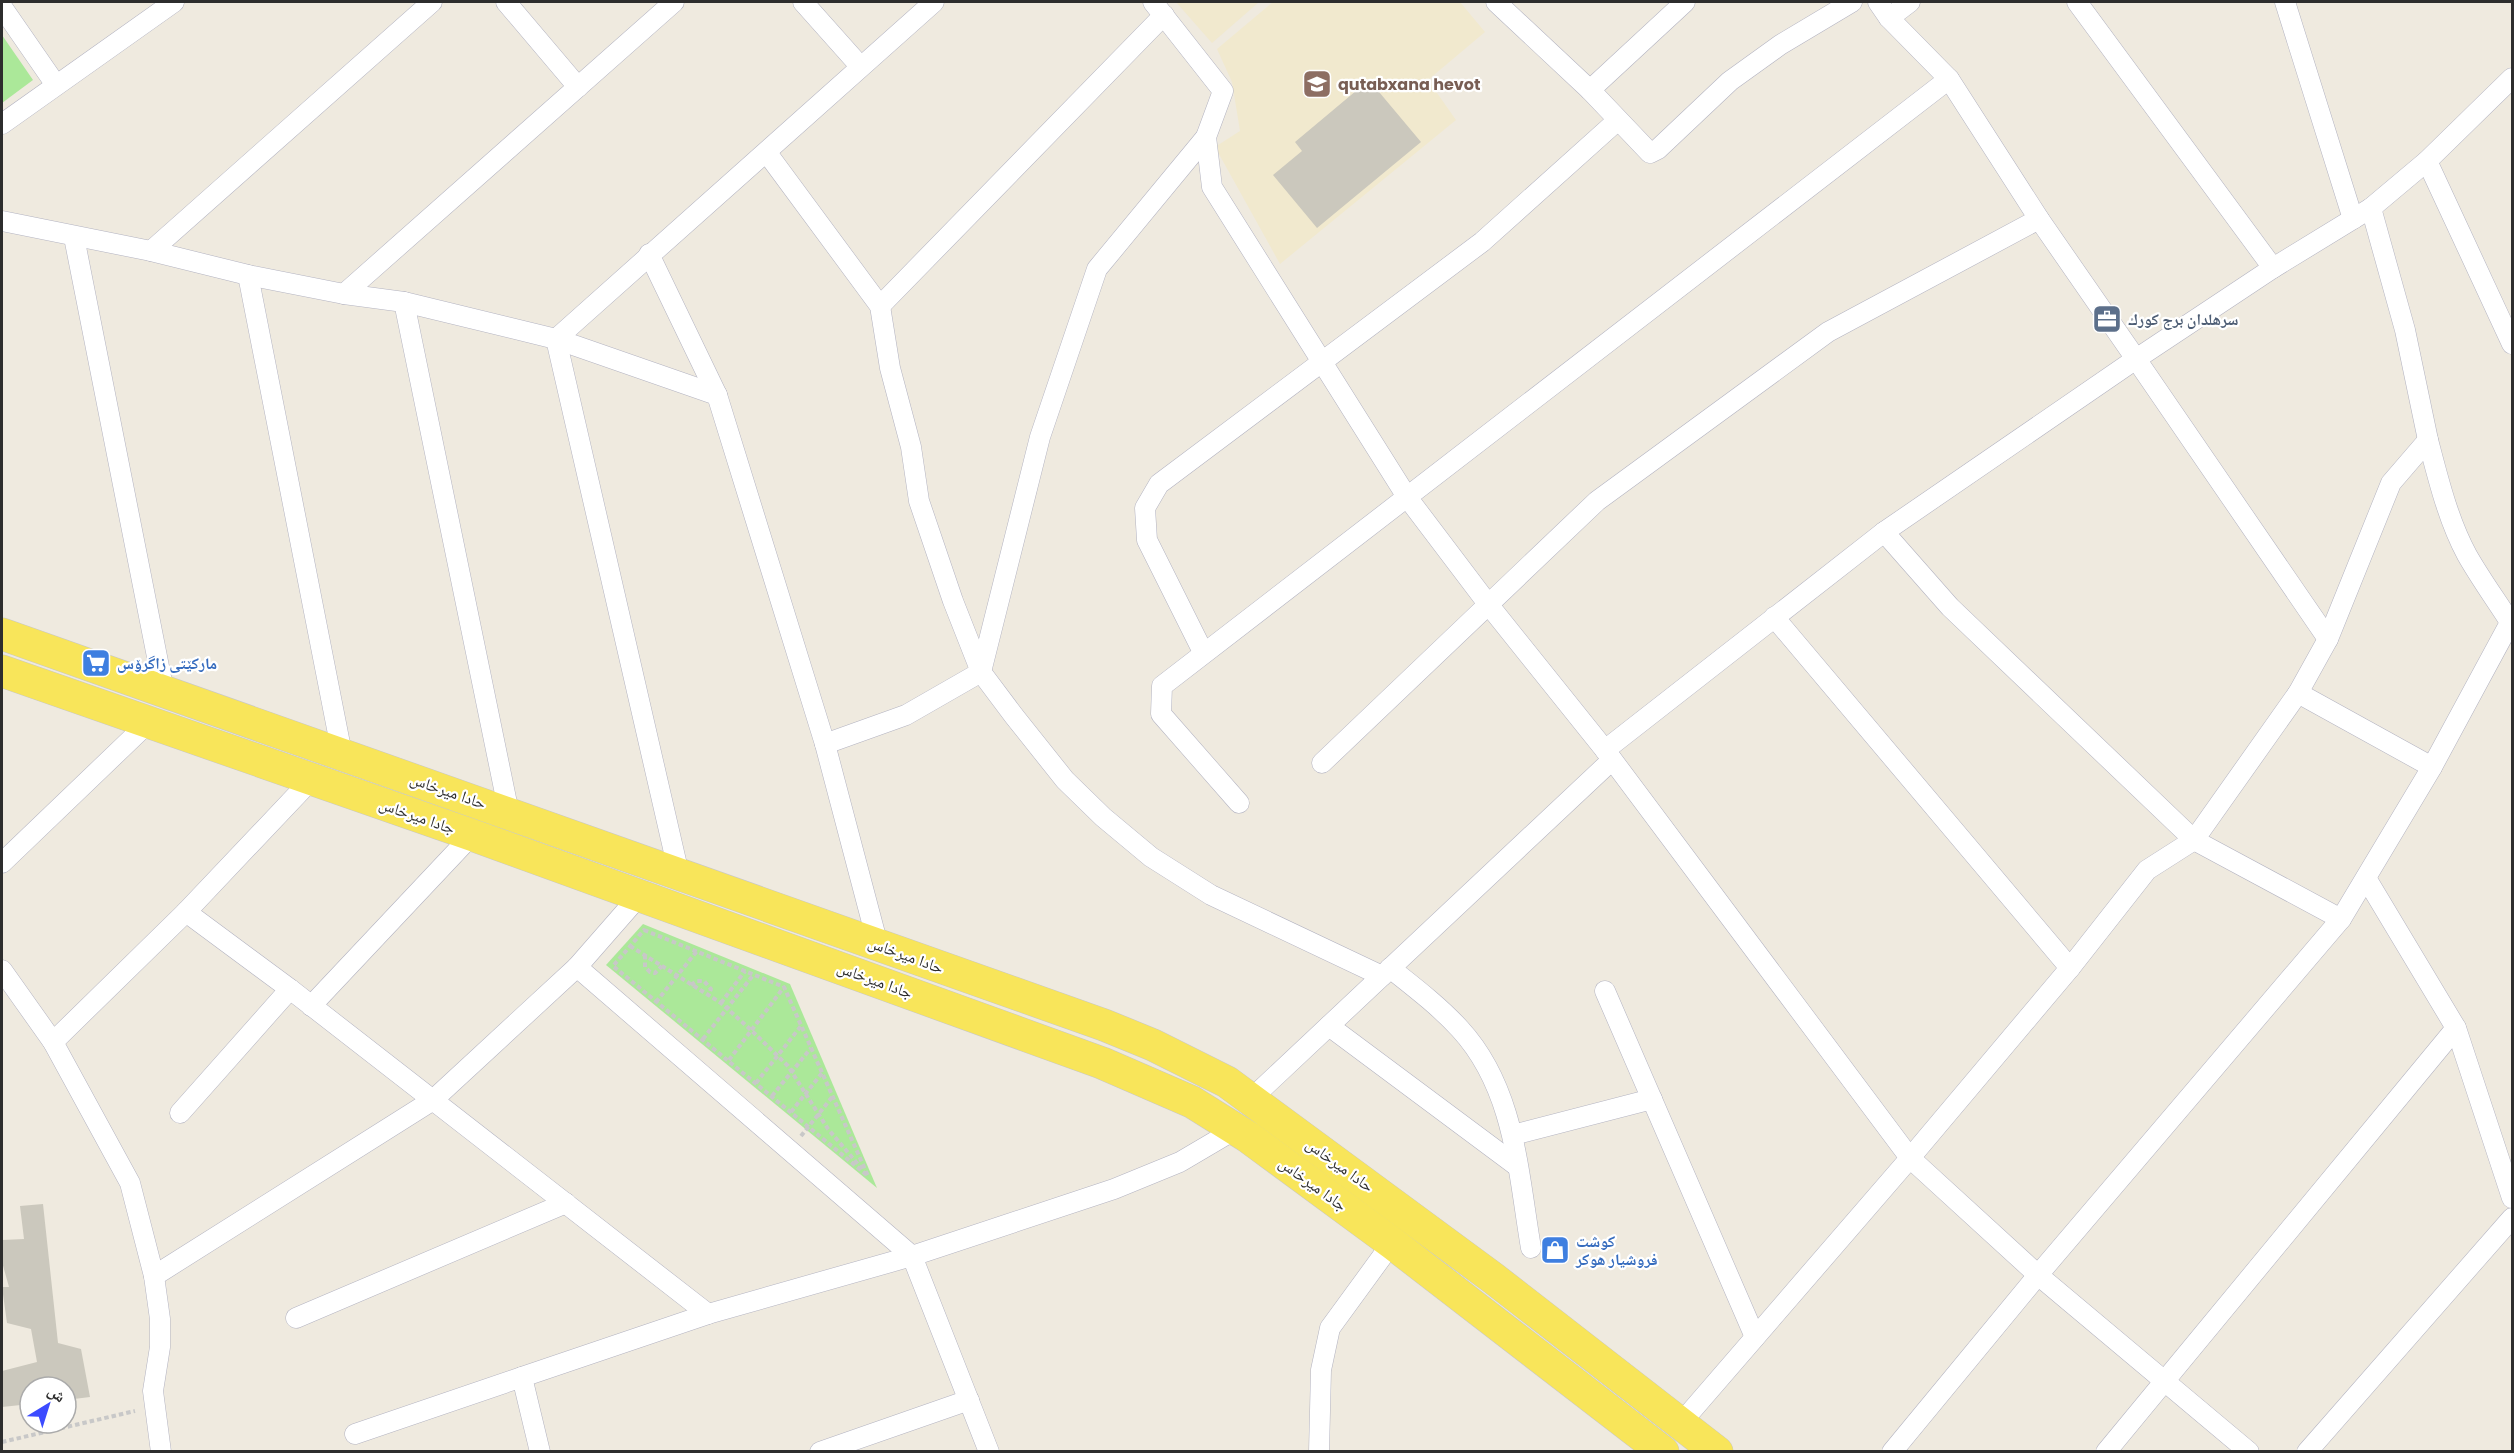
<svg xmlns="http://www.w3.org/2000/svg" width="2514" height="1453" font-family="Poppins,'Noto Naskh Arabic',sans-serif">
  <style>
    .education { fill: #f1e9ce }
    .grass { fill: #abe899 }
    .building { fill: #cbc8bd }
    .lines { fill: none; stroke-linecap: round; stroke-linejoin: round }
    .street-casing { stroke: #b3b3c1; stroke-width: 21 }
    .primary-casing { stroke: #c8c8c8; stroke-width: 33 }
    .path { stroke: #c8c8c8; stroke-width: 4; stroke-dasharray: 4.5 3; stroke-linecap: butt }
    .street { stroke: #fff; stroke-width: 20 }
    .primary { stroke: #f8e55a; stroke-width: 32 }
    .labels { text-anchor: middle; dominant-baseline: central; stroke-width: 4.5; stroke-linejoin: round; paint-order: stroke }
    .education-label { font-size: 16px; font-weight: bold; fill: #785e54; stroke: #fff; text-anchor: start }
    .service-label { font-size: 16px; font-weight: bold; fill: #4e5e75; stroke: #fff; text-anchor: start }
    .shop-label { font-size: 16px; font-weight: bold; fill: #366cbe; stroke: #fff; text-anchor: start }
    .street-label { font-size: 16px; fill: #2d2d2d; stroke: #fff }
  </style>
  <rect width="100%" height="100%" fill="#efeadf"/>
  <g class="education">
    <polygon points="1176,2 1259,2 1212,43"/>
    <polygon points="1273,2 1460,2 1485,32 1428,80 1456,120 1280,264 1215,147 1240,131 1232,82 1217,49"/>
  </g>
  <g class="grass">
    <polygon points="2,35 33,80 2,103"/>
    <polygon points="643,924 790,984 877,1188 606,965"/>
  </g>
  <g class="building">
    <polygon points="1369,80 1421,142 1317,228 1273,175 1302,151 1295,142"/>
    <polygon points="43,1204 58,1343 81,1349 90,1397 66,1400 66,1387 30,1387 30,1404 2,1407 2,1371 37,1362 31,1329 7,1323 2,1287 9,1287 2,1262 2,1240 24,1239 20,1206"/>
  </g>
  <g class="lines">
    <g class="street-casing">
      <g id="street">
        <polyline points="506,2 578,87"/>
        <polyline points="803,2 860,66"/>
        <polyline points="1153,2 1223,91 1206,137 1212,187 1407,497 1488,604 1605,750 1910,1158 2038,1275 2249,1452"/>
        <polyline points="1496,2 1590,90 1650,153 1658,149 1730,81 1780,45 1852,2"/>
        <polyline points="2077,2 2273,268"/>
        <polyline points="2285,2 2353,219"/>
        <polyline points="2,7 56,85"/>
        <polyline points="1889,18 1910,2"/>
        <polyline points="1590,90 1685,2"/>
        <polyline points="2,124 174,2"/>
        <polyline points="767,153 880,306 890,368 911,447 919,501 953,601 981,672 1014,716 1065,780 1103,817 1151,857 1211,895 1382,976"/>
        <polyline points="2427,161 2512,344"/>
        <polyline points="2371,208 2405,330 2428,440"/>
        <polyline points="2,221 151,251 248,275 344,294 404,302 556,339 717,395 825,744 878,945"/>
        <polyline points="74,237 164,692"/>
        <polyline points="151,251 432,2"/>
        <polyline points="649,254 717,395"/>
        <polyline points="248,275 342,754"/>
        <polyline points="344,294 674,2"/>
        <polyline points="404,302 509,813"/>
        <polyline points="880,306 1164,15"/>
        <polyline points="1884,532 1950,607 2194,840 2341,919"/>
        <polyline points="1774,617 2070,968"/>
        <polyline points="2328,639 2136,359 2273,268 2371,208 2427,161 2512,78"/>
        <polyline points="1203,652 1147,540 1145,508 1159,484 1482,242 1618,120"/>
        <polyline points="2298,693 2432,767"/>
        <polyline points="825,744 906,715 981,672 1040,437 1097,269 1206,137"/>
        <polyline points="1605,750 1884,532 2136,359 2039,219 1949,79 1889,18 1878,2"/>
        <polyline points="1322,763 1597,501 1828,332 2039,219"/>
        <polyline points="1239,803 1161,714 1162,686 1949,79"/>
        <polyline points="2,863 149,722"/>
        <polyline points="679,874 556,339 934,2"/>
        <polyline points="2366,878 2456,1028 2512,1198"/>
        <polyline points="186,912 290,989 708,1314"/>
        <path d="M1390 968C1414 987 1439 1006 1460 1029 1515 1089 1518 1172 1531 1248"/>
        <polyline points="2,970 53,1042 130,1183 154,1276 160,1319 160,1347 153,1391 161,1452"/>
        <polyline points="1605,991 1755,1337"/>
        <polyline points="311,1006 472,835"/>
        <polyline points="1329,1026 1517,1166"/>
        <polyline points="53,1042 186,912 311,780"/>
        <polyline points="1251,1099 1612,760"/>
        <polyline points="180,1113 290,989"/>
        <polyline points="1513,1135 1652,1099"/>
        <polyline points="154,1276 433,1100 577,967 640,895"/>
        <polyline points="296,1318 566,1203"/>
        <path d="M1681 1423 1910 1158 2070 968 2147 870 2194 840 2298 693 2328 639 2391 483 2428 440C2438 478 2448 520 2467 555 2480 578 2496 600 2510 622"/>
        <polyline points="355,1434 522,1377"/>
        <polyline points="540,1452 522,1377 708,1314 912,1256 577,967"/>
        <polyline points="820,1452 969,1400"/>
        <polyline points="989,1452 912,1256 1114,1189 1180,1162 1236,1129"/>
        <polyline points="1319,1452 1321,1370 1330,1328 1392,1243"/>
        <polyline points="1892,1452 2038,1275 2341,919 2432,767 2512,619"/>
        <polyline points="2106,1452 2456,1028"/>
        <polyline points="2307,1452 2512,1218"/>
      </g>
    </g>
    <g class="primary-casing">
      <g id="primary">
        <polyline points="2,634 1104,1025 1153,1045 1227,1082 1493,1278 1717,1452"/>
        <polyline points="2,671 472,835 1102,1063 1192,1102 1248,1137 1392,1243 1663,1452"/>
      </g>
    </g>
    <g class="path">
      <polygon points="644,930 784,987 868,1176 613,966"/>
      <polyline points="630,946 721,1003 751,1030 788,1066 828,1129 862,1169"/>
      <polyline points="645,955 645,967 650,972 655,973 662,966"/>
      <polyline points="691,985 697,981 704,981 711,989 708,996"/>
      <polyline points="656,1002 697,951"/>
      <polyline points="721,1003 745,971"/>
      <polyline points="703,1039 754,974"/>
      <polyline points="729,1060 784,987"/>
      <polyline points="756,1083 801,1026"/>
      <polyline points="772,1096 811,1048"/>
      <polyline points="791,1112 822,1073"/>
      <polyline points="801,1136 833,1096"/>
      <polyline points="2,1442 135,1411"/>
    </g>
    <use href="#street" class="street"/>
    <use href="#primary" class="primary"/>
  </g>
  <defs>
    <g id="school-square" transform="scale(1.5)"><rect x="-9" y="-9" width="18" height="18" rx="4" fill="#8d6e63" stroke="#fff"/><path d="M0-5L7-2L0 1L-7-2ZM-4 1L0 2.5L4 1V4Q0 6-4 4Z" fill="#fff"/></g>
    <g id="office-square" transform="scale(1.5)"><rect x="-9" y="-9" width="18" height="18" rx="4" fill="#5c6f8a" stroke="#fff"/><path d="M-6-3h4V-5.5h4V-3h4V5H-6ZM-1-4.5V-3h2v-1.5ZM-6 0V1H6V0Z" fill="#fff"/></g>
    <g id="supermarket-square" transform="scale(1.5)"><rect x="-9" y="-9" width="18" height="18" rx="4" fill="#3f7fe0" stroke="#fff"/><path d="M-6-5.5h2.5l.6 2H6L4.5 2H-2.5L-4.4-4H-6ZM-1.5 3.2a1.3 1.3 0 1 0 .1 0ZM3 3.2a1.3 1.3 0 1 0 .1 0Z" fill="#fff"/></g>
    <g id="shop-square" transform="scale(1.5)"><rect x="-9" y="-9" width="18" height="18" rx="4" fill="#3f7fe0" stroke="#fff"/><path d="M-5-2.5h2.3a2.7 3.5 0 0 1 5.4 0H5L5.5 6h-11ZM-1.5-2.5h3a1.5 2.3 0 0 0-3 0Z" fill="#fff"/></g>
  </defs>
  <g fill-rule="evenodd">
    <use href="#school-square" x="1317" y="84"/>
    <use href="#office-square" x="2107" y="319"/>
    <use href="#supermarket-square" x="96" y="663"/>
    <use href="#shop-square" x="1555" y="1250"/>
  </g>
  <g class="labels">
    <g class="education-label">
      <text x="1338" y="84">qutabxana hevot</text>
    </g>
    <g class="service-label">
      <text x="2128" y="319">سرهلدان برج كورك</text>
    </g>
    <g class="shop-label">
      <text x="117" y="663">مارکێتی زاگرۆس</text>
      <text x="1576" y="1241">كوشت<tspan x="1576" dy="18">فروشيار هوكر</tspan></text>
    </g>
    <g class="street-label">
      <text transform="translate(448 791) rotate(19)">حادا ميرخاس</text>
      <text transform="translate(417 816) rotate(19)">جادا ميرخاس</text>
      <text transform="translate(906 955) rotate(20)">حادا ميرخاس</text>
      <text transform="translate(875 980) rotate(20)">جادا ميرخاس</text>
      <text transform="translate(1340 1165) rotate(36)">حادا ميرخاس</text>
      <text transform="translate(1313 1184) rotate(36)">جادا ميرخاس</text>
    </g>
  </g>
  <rect width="2514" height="1453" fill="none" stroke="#2d2d2d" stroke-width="6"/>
  <g transform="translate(48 1405) rotate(38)"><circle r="28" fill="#ffffff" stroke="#ababab" stroke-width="1.5"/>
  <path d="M0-4.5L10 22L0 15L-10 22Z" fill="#3c4bff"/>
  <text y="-9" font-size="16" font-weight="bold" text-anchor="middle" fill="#2d2d2d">ش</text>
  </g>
</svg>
